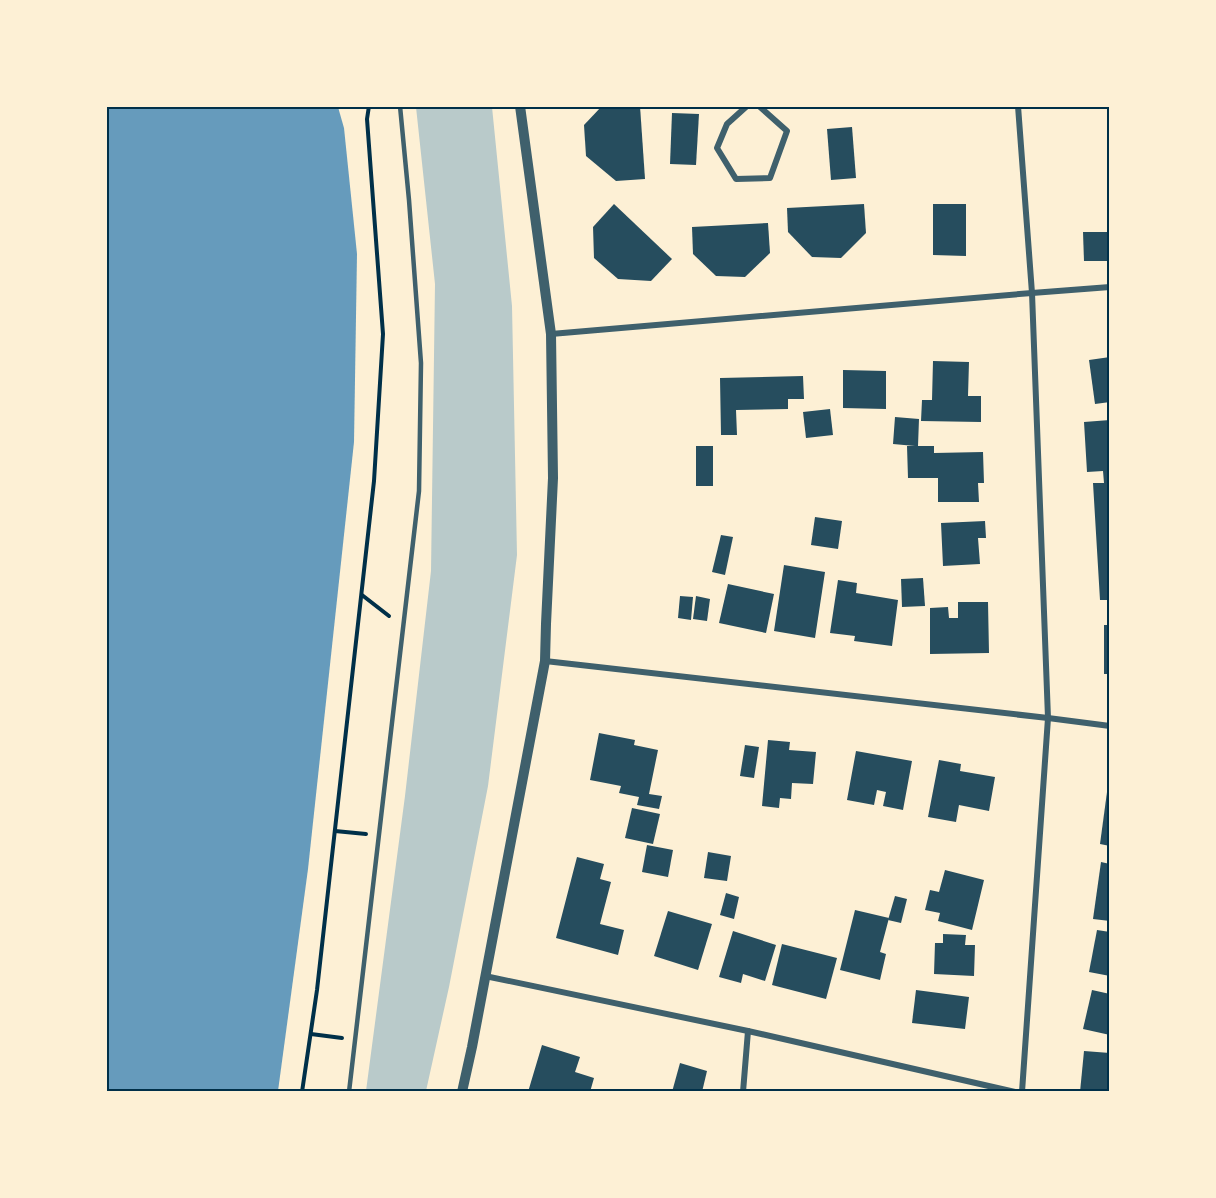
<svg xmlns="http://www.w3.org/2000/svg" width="1216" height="1198" font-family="Manrope,sans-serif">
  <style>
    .green { fill: #b9caca }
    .water { fill: #669bbc }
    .building { fill: #264d5e }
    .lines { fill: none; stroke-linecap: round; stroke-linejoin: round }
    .path { stroke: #003049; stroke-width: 4 }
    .service { stroke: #3f606c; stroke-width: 4.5 }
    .minor { stroke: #3f606c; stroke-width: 6 }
    .tertiary { stroke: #3f606c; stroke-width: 10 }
    .neatline { fill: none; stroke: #003049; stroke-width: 2 }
  </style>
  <rect width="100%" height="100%" fill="#fdf0d5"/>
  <polygon class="green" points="416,107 492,107 512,306 517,555 488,786 449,987 426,1091 366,1091 405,796 431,571 435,284"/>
  <polygon class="water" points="107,106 338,107 344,128 357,254 354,442 308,869 278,1091 107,1091"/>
  <g class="building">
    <polygon points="602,106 640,106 645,179 616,181 586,156 584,125"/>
    <polygon points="672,113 699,114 696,165 670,164"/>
    <polygon points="852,127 856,178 831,180 827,129"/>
    <polygon points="614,204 672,259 651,281 618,279 594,258 593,227"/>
    <polygon points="864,204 866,233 841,258 812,257 788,232 787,208"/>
    <polygon points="933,204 966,204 966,256 933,255"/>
    <polygon points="768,223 770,253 745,277 716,276 693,254 692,227"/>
    <polygon points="1083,232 1110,232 1110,261 1084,261"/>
    <polygon points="1110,357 1110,402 1095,404 1089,360"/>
    <polygon points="933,361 969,362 968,396 981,396 981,422 921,421 922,400 932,400"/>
    <polygon points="843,370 886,371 886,409 843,408"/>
    <polygon points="803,376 804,399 788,399 788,409 736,410 737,435 721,435 720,378"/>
    <polygon points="830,409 833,435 806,438 803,412"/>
    <polygon points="895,417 919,419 918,446 934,446 934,453 983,452 984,483 978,483 979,502 938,502 938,478 908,478 907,446 915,446 893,444"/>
    <polygon points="1110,420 1110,600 1100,600 1093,483 1104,483 1103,471 1087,472 1084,422"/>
    <rect x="696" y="446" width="17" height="40"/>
    <polygon points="815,517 842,521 838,549 811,545"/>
    <polygon points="985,521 986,538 978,538 980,564 943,566 941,523"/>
    <polygon points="721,535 733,537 725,575 712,572"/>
    <polygon points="784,565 825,572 815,638 774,631"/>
    <polygon points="923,578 925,606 902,607 901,579"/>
    <polygon points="838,580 857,583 856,593 898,600 892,646 854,641 855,636 830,633"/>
    <polygon points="728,584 774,594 766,633 719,623"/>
    <polygon points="680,596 693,597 691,620 678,618"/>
    <polygon points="696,596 710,599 707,621 693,619"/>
    <polygon points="958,602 988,602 989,653 930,654 930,608 948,607 949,618 958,618"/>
    <rect x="1104" y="625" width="6" height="49"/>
    <polygon points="599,733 635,740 634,745 658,750 649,794 662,796 659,809 637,805 639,797 619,793 621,786 590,780"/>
    <polygon points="768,740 790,742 789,750 816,752 813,784 792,783 791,799 780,798 779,808 762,806"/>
    <polygon points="745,745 759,747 754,778 740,776"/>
    <polygon points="856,751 912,761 903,810 883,806 886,792 877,790 874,805 847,800"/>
    <polygon points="939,760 961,764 960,771 995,777 989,811 959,805 956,822 928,817"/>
    <polygon points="1107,792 1110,792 1110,846 1100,844"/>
    <polygon points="632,808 660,814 653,844 625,838"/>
    <polygon points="647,845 673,850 668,877 642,872"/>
    <polygon points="708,852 731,856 727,881 704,878"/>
    <polygon points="577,857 604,864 600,879 611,882 600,924 624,930 618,955 556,938"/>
    <polygon points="1101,862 1110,864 1110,921 1093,919"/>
    <polygon points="945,870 984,880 972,930 938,921 940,913 925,910 930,890 939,892"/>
    <polygon points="726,893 739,897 734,919 720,915"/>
    <polygon points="895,896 907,899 901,923 888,920"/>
    <polygon points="855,910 889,918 880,952 886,954 880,980 840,970"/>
    <polygon points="668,911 712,924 698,970 654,956"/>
    <polygon points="1097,930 1110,932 1110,976 1089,972"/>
    <polygon points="733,931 776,945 765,981 743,974 741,983 719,977"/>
    <polygon points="943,934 966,935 965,945 975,945 974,976 934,974 935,943 943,943"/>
    <polygon points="782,944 837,958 826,999 772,985"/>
    <polygon points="916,990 969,997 965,1029 912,1023"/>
    <polygon points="1092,990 1110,994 1110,1035 1083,1029"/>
    <polygon points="542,1045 580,1057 575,1072 594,1078 590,1092 528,1092"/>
    <polygon points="1084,1051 1110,1053 1110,1092 1080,1092"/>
    <polygon points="680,1063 707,1071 702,1092 672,1092"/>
  </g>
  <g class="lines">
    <g class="path">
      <polyline points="362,595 389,616"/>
      <polyline points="335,831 366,834"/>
      <polyline points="311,1034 342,1038"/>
      <polyline points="302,1092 317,990 374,481 383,334 367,119 369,106"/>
    </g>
    <polyline class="service" points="349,1092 419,491 421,363 409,200 400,106"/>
    <g class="minor">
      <polyline points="747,106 727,124 717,148 736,179 770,178 787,131 759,106"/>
      <polyline points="1018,106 1032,293 1048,718 1022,1092"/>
      <polyline points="551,334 1032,293 1110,287"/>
      <polyline points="545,661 1048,718 1110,726"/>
      <polyline points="485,976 748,1031 1015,1092"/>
      <polyline points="743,1092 748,1031"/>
    </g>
    <polyline class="tertiary" points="462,1092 472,1047 545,661 546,624 553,478 551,334 520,106"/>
  </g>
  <rect width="1216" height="1198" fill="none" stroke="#fdf0d5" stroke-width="216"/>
  <rect x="108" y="108" width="1000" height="982" class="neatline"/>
</svg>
